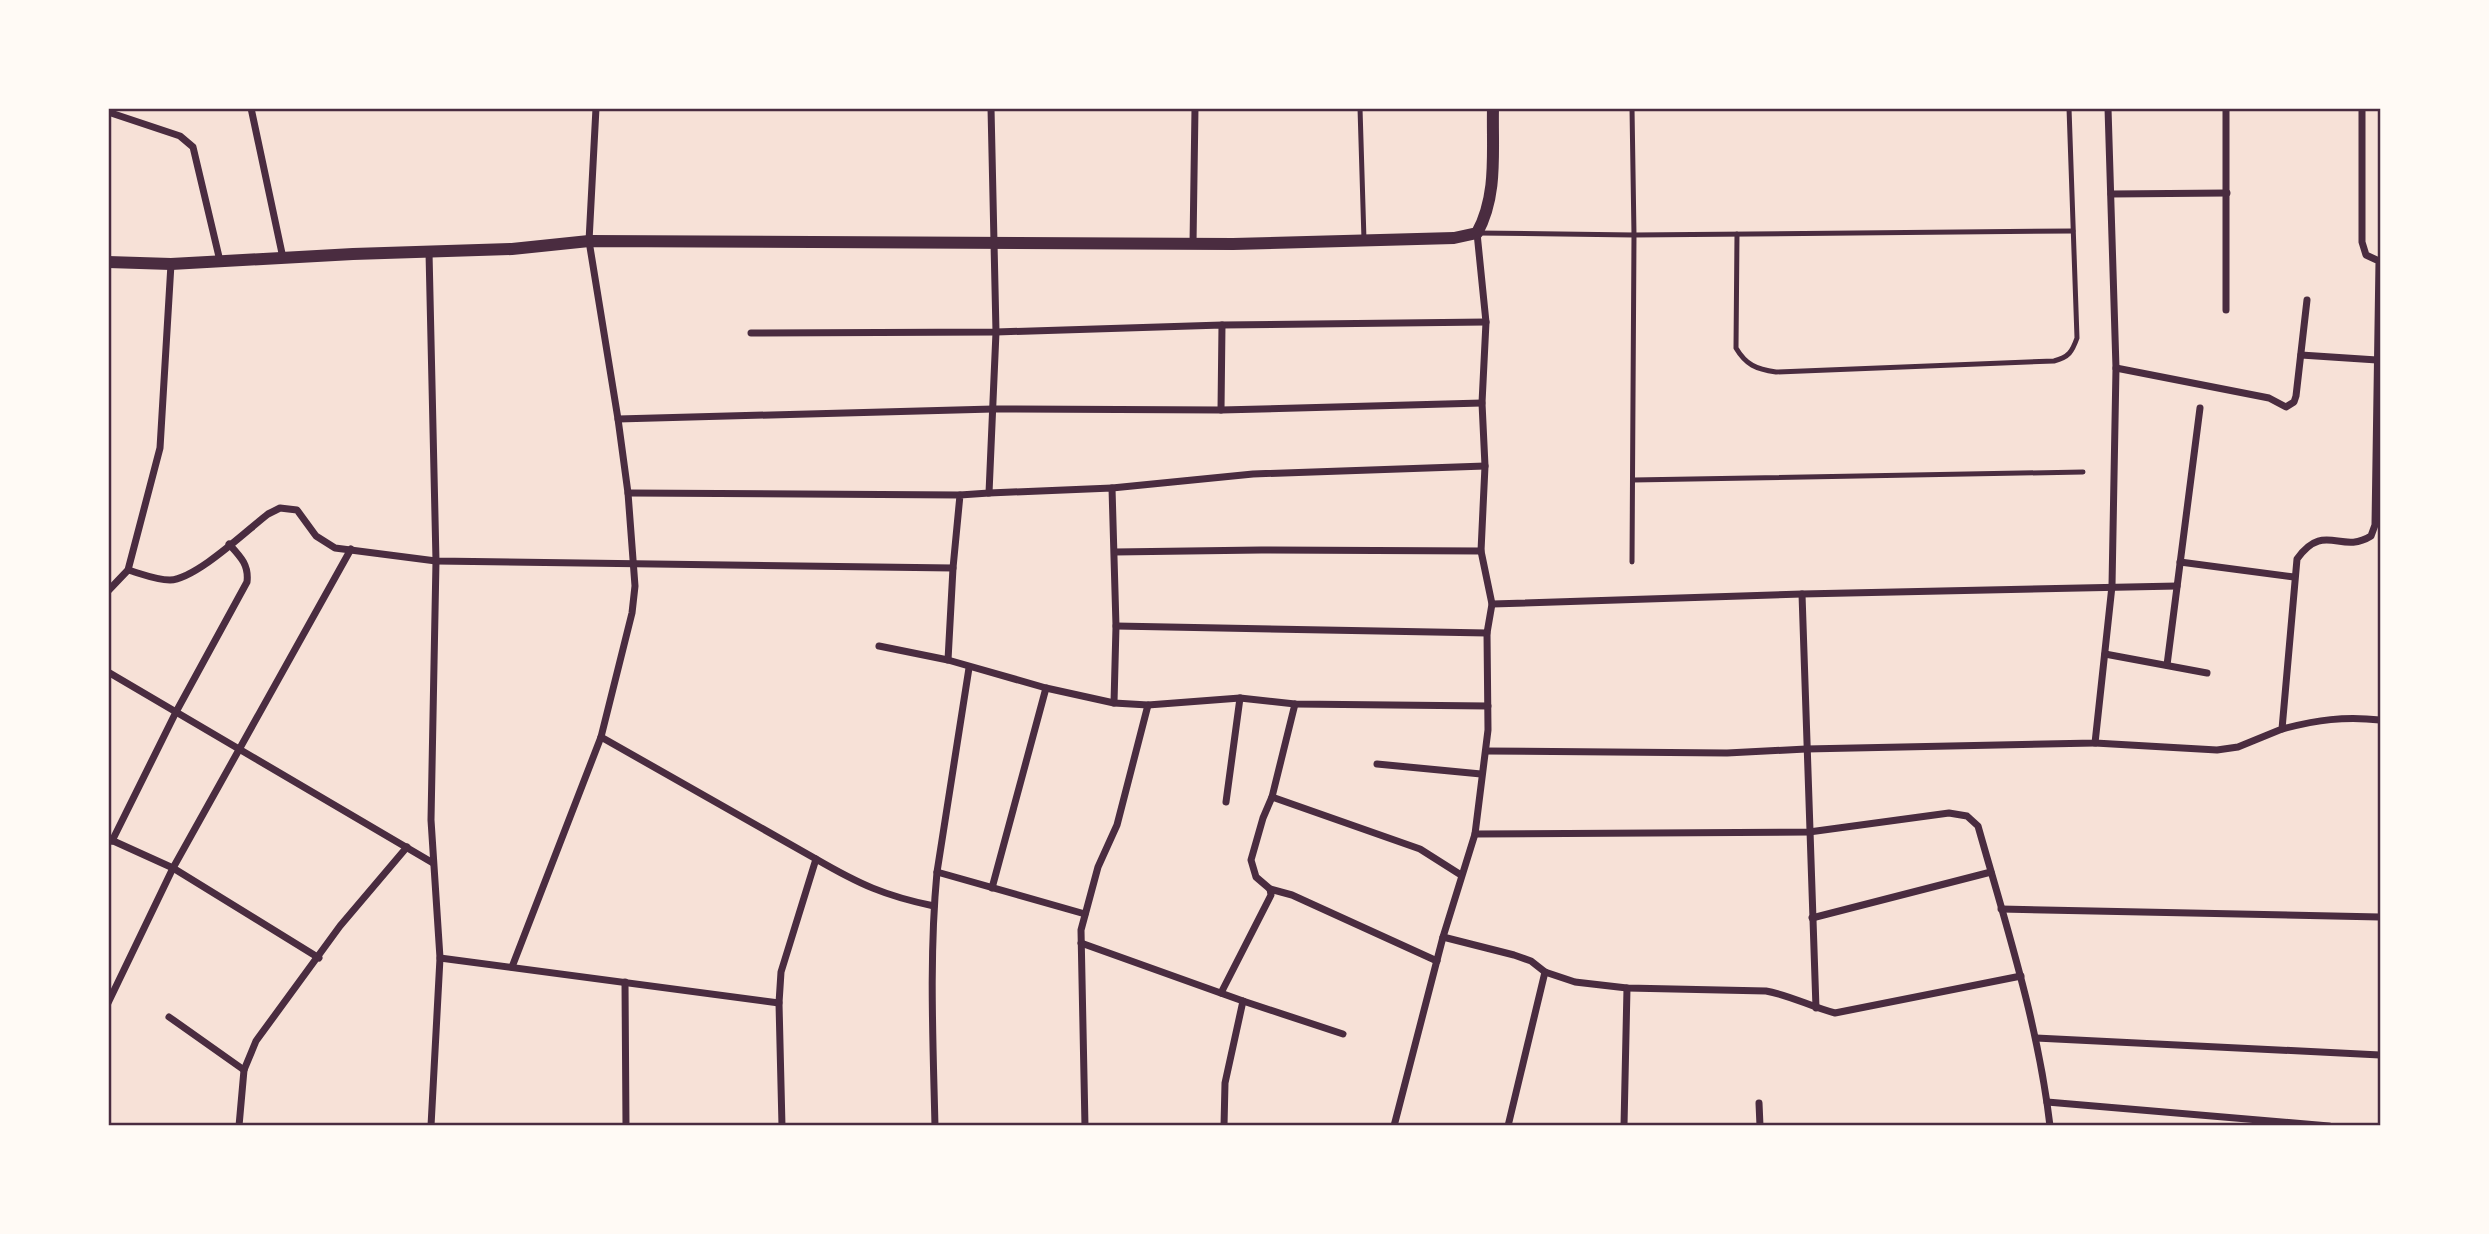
<svg xmlns="http://www.w3.org/2000/svg" width="2489" height="1234" font-family="'Archivo Narrow',sans-serif">
  <style>
    .lines { fill: none; stroke-linecap: round; stroke-linejoin: round }
    .service { stroke: #4a2c40; stroke-width: 5 }
    .minor { stroke: #4a2c40; stroke-width: 7 }
    .tertiary { stroke: #4a2c40; stroke-width: 12 }
    .neatline { fill: none; stroke: #4a2c40; stroke-width: 2.5 }
  </style>
  <rect width="100%" height="100%" fill="#f7e1d7"/>
  <g class="lines">
    <g class="service">
      <polyline points="1360,108 1364,240"/>
      <polyline points="1477,233 1634,235 1632,108"/>
      <path d="M1737 234 1736 348C1746 365 1756 369 1776 372L2054 361C2069 357 2072 352 2077 338L2069 108"/>
      <polyline points="1633,480 2083,472"/>
      <polyline points="1632,562 1634,235 2073,231"/>
    </g>
    <g class="minor">
      <polyline points="251,108 283,258"/>
      <polyline points="2226,108 2226,310"/>
      <polyline points="108,112 180,136 193,147 220,261"/>
      <polyline points="2111,194 2227,193"/>
      <polyline points="1193,244 1195,108"/>
      <polyline points="429,252 436,561 431,820 440,958 431,1126"/>
      <polyline points="1222,325 1486,322"/>
      <polyline points="751,333 996,332 1222,325 1221,410"/>
      <polyline points="2301,355 2377,360"/>
      <polyline points="2116,368 2269,398 2286,407 2294,402 2296,396 2307,300"/>
      <polyline points="618,419 993,409 1221,410 1482,403"/>
      <polyline points="1112,488 1253,474 1485,466"/>
      <polyline points="628,493 960,495"/>
      <polyline points="989,493 1112,488 1116,626 1114,703"/>
      <polyline points="1115,552 1261,550 1481,551"/>
      <polyline points="2180,562 2294,577"/>
      <path d="M128 570C142 574 156 580 170 580 196 579 246 531 268 514L280 508 297 510 316 536 335 548 436 561 953 568"/>
      <polyline points="108,591 128,570 160,448 171,264"/>
      <polyline points="1802,594 1816,1008"/>
      <polyline points="1492,604 1802,594 2177,586"/>
      <polyline points="1116,626 1487,633"/>
      <polyline points="879,646 948,660 1046,688 1114,703 1148,705 1240,698 1295,704 1488,706"/>
      <polyline points="2105,654 2207,673"/>
      <polyline points="948,660 953,568 960,495 989,493 996,332 991,108"/>
      <polyline points="2167,665 2200,408"/>
      <polyline points="108,672 433,863"/>
      <path d="M2282 729C2317 720 2344 716 2380 720"/>
      <polyline points="601,737 816,859 781,972 779,1003 782,1126"/>
      <path d="M2095 743 2217 750 2238 747 2282 729 2297 559C2324 521 2341 555 2371 536L2375 525 2379 261 2366 255 2362 242V108"/>
      <polyline points="1486,751 1727,753 1806,749 2095,743 2112,586 2116,368 2108,108"/>
      <polyline points="1377,764 1481,774"/>
      <polyline points="1272,797 1420,849 1461,875"/>
      <polyline points="1226,802 1240,698"/>
      <path d="M1475 834 1809 832 1949 813 1967 816 1978 826C2006 925 2038 1023 2050 1126"/>
      <polyline points="109,839 173,868 319,958"/>
      <path d="M112 841 176 712 247 582C249 565 241 557 229 544"/>
      <path d="M816 859C859 884 885 896 934 906"/>
      <polyline points="937,872 1085,914"/>
      <polyline points="992,888 1046,688"/>
      <polyline points="1270,889 1256,877 1251,860 1263,818 1272,797 1295,704"/>
      <polyline points="2001,909 2380,917"/>
      <polyline points="1812,918 1991,872"/>
      <path d="M1443 937 1514 955 1531 961 1545 972 1575 982 1627 988 1766 991C1790 995 1811 1007 1835 1013L2021 976"/>
      <polyline points="1081,943 1243,1001 1343,1034"/>
      <polyline points="440,958 779,1003"/>
      <polyline points="512,967 601,737 632,613 635,586 628,493 618,419 589,241 596,108"/>
      <polyline points="625,982 626,1126"/>
      <polyline points="1221,993 1271,895 1270,889 1292,895 1437,961"/>
      <polyline points="108,1003 173,868 351,549"/>
      <polyline points="169,1017 244,1070"/>
      <polyline points="2036,1038 2380,1055"/>
      <polyline points="2047,1102 2329,1126"/>
      <polyline points="1759,1103 1760,1126"/>
      <polyline points="239,1126 244,1070 256,1041 340,926 407,847"/>
      <path d="M935 1126C933 1041 929 957 937 872L969 668"/>
      <polyline points="1085,1126 1081,930 1098,867 1117,825 1148,705"/>
      <polyline points="1224,1126 1225,1083 1243,1001"/>
      <polyline points="1394,1126 1443,937 1475,834 1488,730 1487,633 1492,604 1481,551 1485,466 1482,403 1486,322 1477,233"/>
      <polyline points="1508,1126 1545,972"/>
      <polyline points="1624,1126 1627,988"/>
    </g>
    <path class="tertiary" d="M108 262 171 264 353 254 512 249 589 241 1233 244 1454 238 1477 233C1498 195 1492 151 1493 108"/>
  </g>
  <rect width="2489" height="1234" fill="none" stroke="#fffaf5" stroke-width="220"/>
  <rect x="110" y="110" width="2269" height="1014" class="neatline"/>
</svg>
